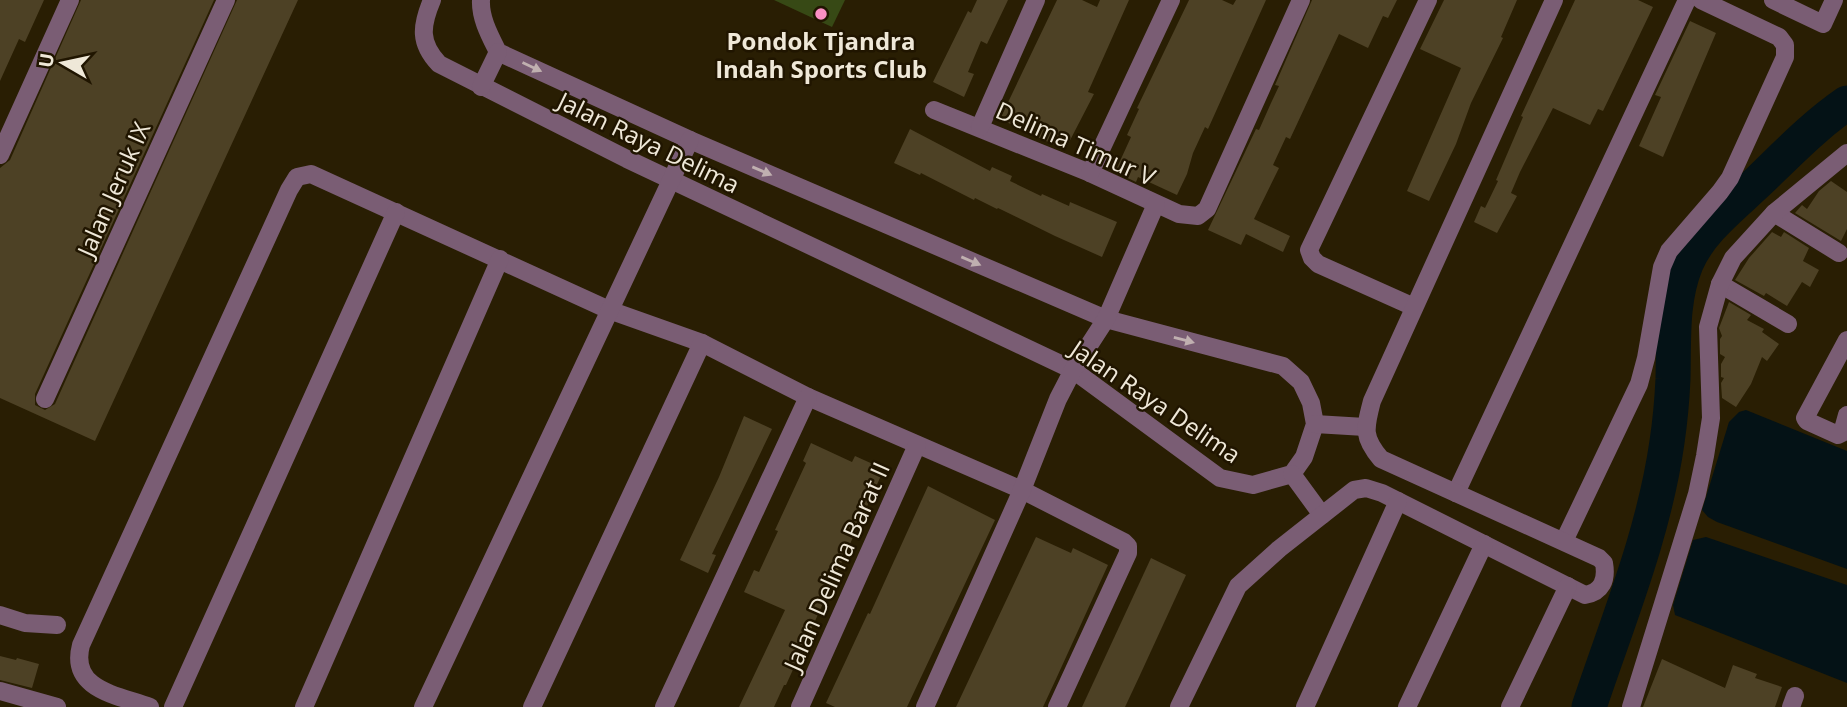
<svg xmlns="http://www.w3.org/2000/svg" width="1847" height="707" font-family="'Open Sans',sans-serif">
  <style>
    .green { fill: #374915 }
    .water { fill: #041216 }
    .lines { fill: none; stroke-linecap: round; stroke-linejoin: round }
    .river { stroke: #041216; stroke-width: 35 }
    .building { fill: #4d4125 }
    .minor { stroke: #7a5d74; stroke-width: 18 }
    .oneway { fill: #c0b0b0 }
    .poi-dot { fill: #fb8fc4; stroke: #201500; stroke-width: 2.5 }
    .labels { text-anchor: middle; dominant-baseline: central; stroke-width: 5; stroke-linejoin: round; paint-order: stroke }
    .poi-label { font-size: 24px; font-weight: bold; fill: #efe8d8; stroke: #201500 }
    .street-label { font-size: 24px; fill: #efe8d8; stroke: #201500 }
  </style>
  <rect width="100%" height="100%" fill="#291e03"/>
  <polygon class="green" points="774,0 845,0 832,27"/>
  <g class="water">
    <polygon points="1746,410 1847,451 1847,569 1717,522 1708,517 1702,510 1729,422 1739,412"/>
    <polygon points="1706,537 1847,585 1847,683 1675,615 1673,605 1693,540"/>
  </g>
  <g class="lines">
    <path class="river" d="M1589 707C1618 620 1654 534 1667 442 1670 422 1672 400 1673 379 1674 339 1671 301 1686 264 1700 230 1734 205 1760 180 1788 153 1815 125 1847 103"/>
  </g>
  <g class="building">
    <polygon points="0,0 44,0 25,42 19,39 0,81"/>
    <polygon points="81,0 214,0 35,394 35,405 45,410 55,404 237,0 298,0 95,441 0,398 0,168 10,160"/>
    <polygon points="977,0 1008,0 987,44 981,41 968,72 974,74 964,97 933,82 968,11 971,13"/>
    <polygon points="1057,0 1082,0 1097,7 1100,0 1129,0 1088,92 1094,94 1065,150 1000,119"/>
    <polygon points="1189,0 1222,0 1233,5 1236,0 1266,0 1208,129 1205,127 1193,153 1187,174 1177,195 1138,177 1136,182 1115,172 1131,137 1127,135 1139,109 1137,108"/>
    <polygon points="1312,0 1397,0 1388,18 1383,16 1368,48 1339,34 1290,139 1286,137 1273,165 1279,168 1254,219 1290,236 1283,252 1246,234 1241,245 1208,230 1256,129 1259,130 1271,103 1279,86 1275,85"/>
    <polygon points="1444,0 1517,0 1501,37 1503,38 1471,103 1456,144 1429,201 1407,191 1461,68 1420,49"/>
    <polygon points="1575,0 1638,0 1653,7 1603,111 1598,109 1590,125 1553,108 1520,172 1511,193 1517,196 1497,233 1474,222 1481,206 1485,208 1498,181 1496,180 1523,117 1521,116"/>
    <polygon points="1690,21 1716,33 1663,157 1639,146 1661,97 1655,95"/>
    <polygon points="910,129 990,171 992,167 1012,176 1010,181 1041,196 1042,194 1069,206 1070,202 1117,222 1102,257 1055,236 998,208 997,209 975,198 974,200 921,173 920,175 894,163"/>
    <polygon points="1831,181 1847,192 1847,229 1841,241 1795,213 1802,205 1807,209 1819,191"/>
    <polygon points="1772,232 1781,237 1784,232 1809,248 1803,261 1819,270 1810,287 1802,282 1787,306 1766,293 1764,296 1735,280 1749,258"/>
    <polygon points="1729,302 1751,315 1747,320 1764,329 1762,332 1779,344 1767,361 1762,357 1751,384 1736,407 1722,398 1721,383 1724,378 1721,377 1721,364 1725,357 1720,354 1720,339 1722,336 1719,328"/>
    <polygon points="744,416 772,429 712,554 716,555 708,573 680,560 719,477"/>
    <polygon points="811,443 852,462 855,456 884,469 786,685 784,685 774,707 739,707 785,610 744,592 754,570 759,572 778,531 775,530 806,463 803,461"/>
    <polygon points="928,486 995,520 907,707 835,707 826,703 868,613 870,614"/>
    <polygon points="1036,537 1071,553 1073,548 1108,565 1056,679 1043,707 956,707"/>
    <polygon points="1151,558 1186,575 1140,675 1125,707 1082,707"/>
    <polygon points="0,656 16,660 17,658 39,664 32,688 0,680"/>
    <polygon points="1662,659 1725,688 1733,665 1757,674 1755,678 1782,687 1775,707 1643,707"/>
  </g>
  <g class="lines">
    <g class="minor">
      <path d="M432 0C421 26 419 43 439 64L627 159 1073 370 1220 478 1253 485 1292 474 1304 457 1315 424 1311 403 1301 382 1283 366 1106 319 690 140 498 52C490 36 480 18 481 0"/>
      <polyline points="1773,0 1823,24 1834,0"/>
      <polyline points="481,87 498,52"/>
      <polyline points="934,110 1090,173 1179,214 1198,216 1207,209 1301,0"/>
      <polyline points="980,127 1036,0"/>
      <polyline points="0,155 70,0"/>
      <polyline points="1090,173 1171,0"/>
      <polyline points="1774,213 1839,253"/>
      <polyline points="1720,284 1788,324"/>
      <polyline points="1414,307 1318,264 1312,258 1309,250 1428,0"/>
      <polyline points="1847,340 1805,418 1807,421 1838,435 1842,433 1847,415"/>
      <polyline points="45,399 226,0"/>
      <polyline points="1315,424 1365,427"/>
      <polyline points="1292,474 1322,515"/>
      <polyline points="1456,493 1687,0"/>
      <polyline points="1564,541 1639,384 1646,358 1662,267 1669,251 1720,192 1730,178 1785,57 1785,45 1779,37 1701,0"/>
      <polyline points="0,615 25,623 57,625"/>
      <polyline points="0,691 57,707"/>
      <path d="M150 707C118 695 69 690 81 645L289 190 297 177 311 174 609 310 702 343 808 397 1022 490 1124 542 1128 546V553L1057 707"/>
      <polyline points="173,707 396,212"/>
      <polyline points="304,707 500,259"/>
      <polyline points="423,707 690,140"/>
      <polyline points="532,707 702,343"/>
      <polyline points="664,707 808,397"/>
      <polyline points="800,707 917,445"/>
      <polyline points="925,707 1022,490 1058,399 1073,370 1106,319 1156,204"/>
      <path d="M1179 707 1238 586 1279 549 1354 490 1366 488 1382 493 1585 595C1602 592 1607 580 1604 563L1599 558 1381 459C1362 437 1365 428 1372 401L1554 0"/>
      <polyline points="1305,707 1398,501"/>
      <polyline points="1407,707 1484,544"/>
      <polyline points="1510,707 1568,586"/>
      <polyline points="1631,707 1697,494 1705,456 1711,418 1708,327 1720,284 1733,258 1774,213 1847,153"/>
      <polyline points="1791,707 1795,696"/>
    </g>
  </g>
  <defs><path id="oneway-solid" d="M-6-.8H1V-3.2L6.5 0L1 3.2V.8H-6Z" transform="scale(1.75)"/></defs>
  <g class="oneway">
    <use href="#oneway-solid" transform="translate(532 67) rotate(25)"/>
    <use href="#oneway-solid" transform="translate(762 171) rotate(23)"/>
    <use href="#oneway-solid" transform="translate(971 261) rotate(23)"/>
    <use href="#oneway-solid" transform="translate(1184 340) rotate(15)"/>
  </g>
  <circle class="poi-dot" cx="821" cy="14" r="7"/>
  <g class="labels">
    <g class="poi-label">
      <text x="821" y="40">Pondok Tjandra<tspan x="821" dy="28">Indah Sports Club</tspan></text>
    </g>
    <g class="street-label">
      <text transform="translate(649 142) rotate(26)">Jalan Raya Delima</text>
      <text transform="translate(1076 143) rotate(24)">Delima Timur V</text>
      <text transform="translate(113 189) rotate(-66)">Jalan Jeruk IX</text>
      <text transform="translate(1156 401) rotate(34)">Jalan Raya Delima</text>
      <text transform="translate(836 566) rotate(-66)">Jalan Delima Barat II</text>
    </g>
  </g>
  <g transform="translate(63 63) rotate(279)" stroke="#201500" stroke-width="5" paint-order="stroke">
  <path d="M0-5L12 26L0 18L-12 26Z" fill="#efe8d8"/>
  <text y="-10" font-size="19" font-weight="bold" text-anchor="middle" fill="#efe8d8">U</text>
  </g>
</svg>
